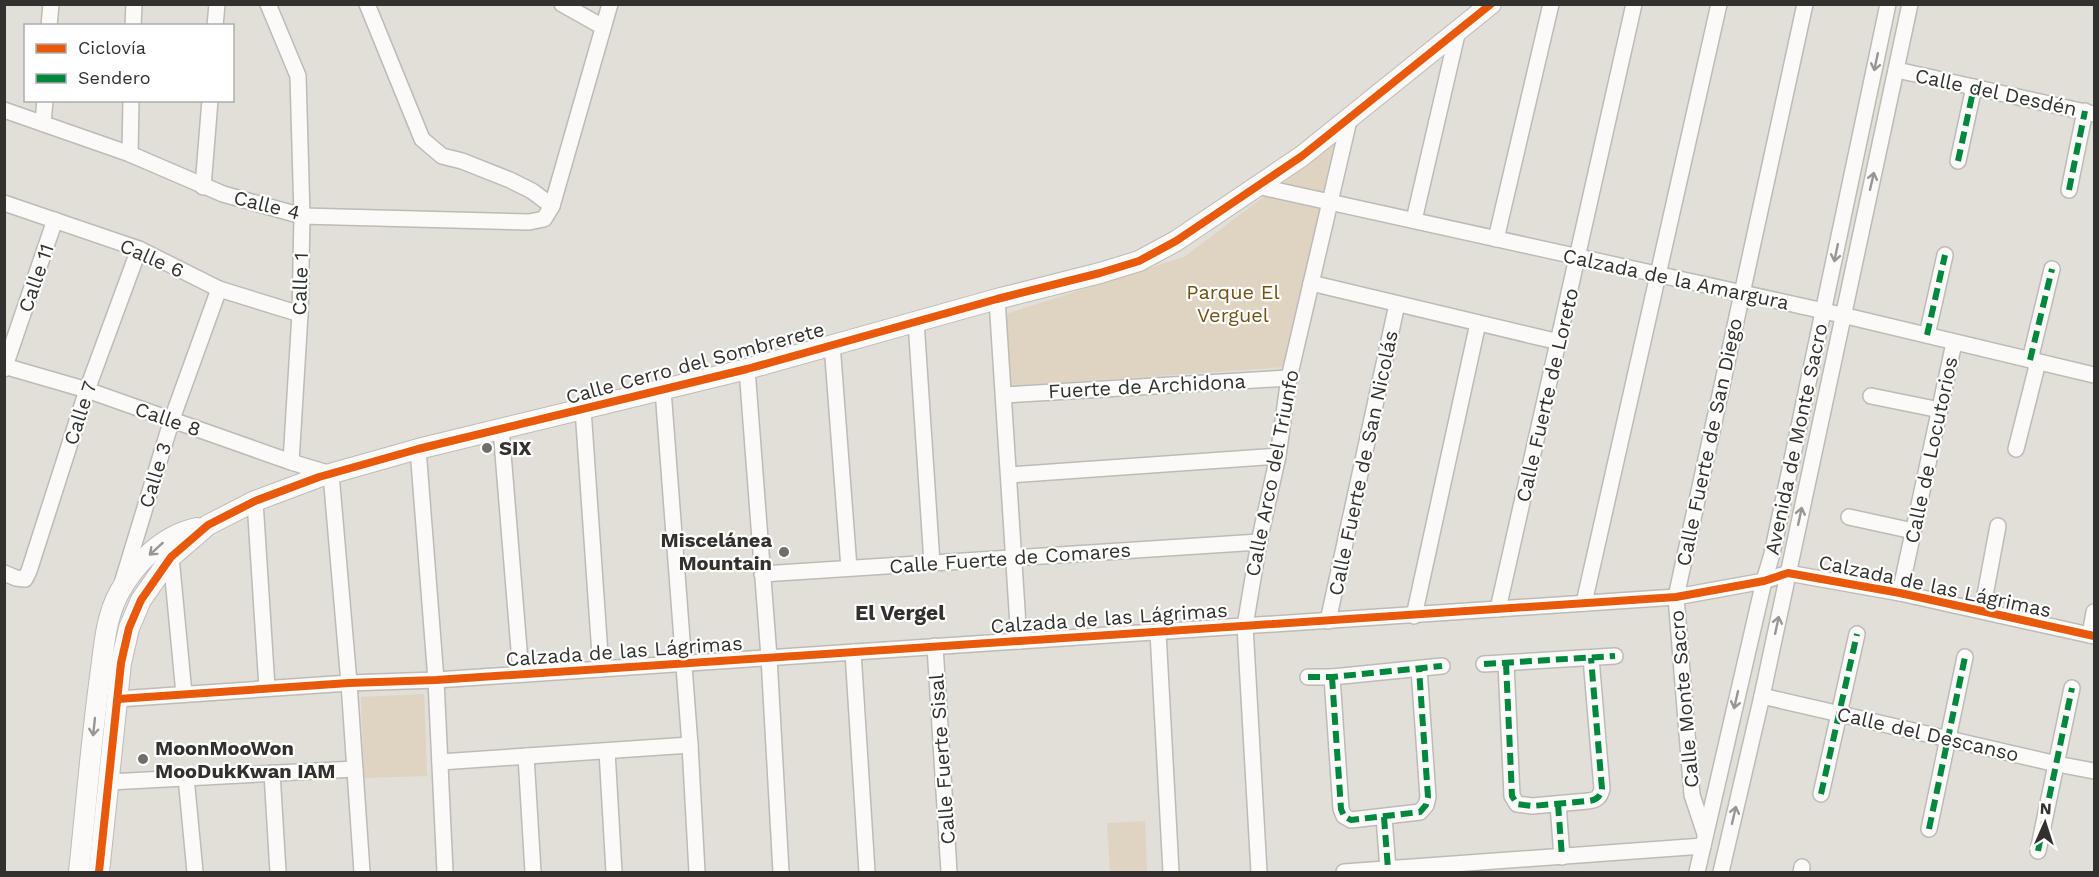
<svg xmlns="http://www.w3.org/2000/svg" width="2099" height="877" font-family="'Work Sans',sans-serif">
  <style>
    .green { fill: #dfd3c2 }
    .lines { fill: none; stroke-linecap: round; stroke-linejoin: round }
    .street-casing { stroke: #bdbbb6; stroke-width: 18 }
    .secondary-casing { stroke: #bdbbb6; stroke-width: 22 }
    .street { stroke: #fbfaf9; stroke-width: 15 }
    .secondary { stroke: #fbfaf9; stroke-width: 20 }
    .quiet { stroke: #00873e; stroke-width: 6; stroke-dasharray: 12 6; stroke-linecap: butt }
    .cycleway-casing { stroke: #fff; stroke-width: 11 }
    .cycleway { stroke: #e8590c; stroke-width: 8 }
    .oneway { stroke: #979693 }
    .poi-dot { fill: #706e69; stroke: #fff; stroke-width: 2 }
    .labels { text-anchor: middle; dominant-baseline: central; stroke-width: 4.5; stroke-linejoin: round; paint-order: stroke }
    .street-label { font-size: 20px; fill: #33312d; stroke: #fff }
    .park-label { font-size: 20px; fill: #715014; stroke: #fff }
    .poi-label { font-size: 20px; font-weight: bold; fill: #33312d; stroke: #fff; text-anchor: start }
    .neighbourhood-label { font-size: 21px; font-weight: bold; fill: #33312d; stroke: #fff }
  </style>
  <rect width="100%" height="100%" fill="#e2ded8"/>
  <g class="green">
    <polygon points="1339,140 1286,367 1011,386 1006,314 1184,257"/>
    <polygon points="424,694 427,776 364,778 361,697"/>
    <polygon points="1145,821 1147,872 1110,872 1107,823"/>
  </g>
  <g class="lines">
    <g class="street-casing">
      <g id="street">
        <polyline points="268,4 298,76 302,216 300,314 291,462"/>
        <polyline points="367,4 422,139 442,156 462,161 510,180 532,191 552,206"/>
        <polyline points="562,4 603,27"/>
        <polyline points="49,26 51,4"/>
        <polyline points="133,26 134,4"/>
        <polyline points="215,26 217,4"/>
        <polyline points="1897,70 2094,114"/>
        <polyline points="4,110 130,154 223,194 302,216 529,222 544,219 552,206 610,4"/>
        <polyline points="43,123 45,100"/>
        <polyline points="130,154 131,100"/>
        <polyline points="1958,161 1974,87"/>
        <polyline points="1257,186 1842,315 2094,375"/>
        <polyline points="203,187 210,100"/>
        <polyline points="2069,190 2085,111"/>
        <polyline points="4,203 139,249 219,289 300,314"/>
        <polyline points="1414,220 1458,30"/>
        <polyline points="1496,239 1551,4"/>
        <polyline points="1311,283 1559,342"/>
        <polyline points="997,299 1019,641"/>
        <polyline points="916,321 932,563"/>
        <polyline points="1927,335 1945,255"/>
        <polyline points="832,344 849,568"/>
        <polyline points="2030,360 2052,269"/>
        <polyline points="4,366 87,390 291,462 331,474 349,683 362,872"/>
        <polyline points="4,369 55,220"/>
        <polyline points="747,369 769,657 781,872"/>
        <polyline points="663,390 690,745 697,872"/>
        <polyline points="1004,395 1289,378"/>
        <polyline points="1871,396 1940,410"/>
        <polyline points="583,409 601,669"/>
        <polyline points="501,429 521,674"/>
        <polyline points="418,449 436,680 445,872"/>
        <polyline points="2016,449 2038,362"/>
        <polyline points="1009,475 1278,456"/>
        <polyline points="255,501 267,688"/>
        <polyline points="1849,517 1913,531"/>
        <polyline points="171,557 184,694"/>
        <polyline points="4,573 16,578 25,579 29,571 87,390 139,249"/>
        <polyline points="762,574 1259,542"/>
        <polyline points="123,580 172,419 219,289"/>
        <polyline points="1900,593 1954,343"/>
        <polyline points="1584,603 1719,4"/>
        <polyline points="1498,609 1634,4"/>
        <polyline points="1982,611 1998,526"/>
        <polyline points="1414,616 1478,323"/>
        <polyline points="1328,621 1397,304"/>
        <polyline points="1158,632 1171,872"/>
        <polyline points="2090,635 2094,612"/>
        <polyline points="935,646 949,872"/>
        <polyline points="853,652 867,872"/>
        <path d="M1506 663 1512 796 1517 804 1532 806 1588 801C1597 800 1600 797 1602 789L1591 658"/>
        <polyline points="1484,664 1615,656"/>
        <polyline points="1308,677 1332,677 1442,666"/>
        <polyline points="1332,677 1341,809 1344,816 1351,820 1420,812 1426,805 1428,797 1419,669"/>
        <polyline points="1762,696 2057,764 2094,771"/>
        <polyline points="118,699 349,683 436,680 1676,597 1764,581 1788,573 1900,593 2094,636"/>
        <polyline points="607,751 614,872"/>
        <polyline points="526,756 533,872"/>
        <polyline points="440,762 690,745"/>
        <polyline points="272,773 278,872"/>
        <polyline points="186,777 195,872"/>
        <polyline points="109,782 355,769"/>
        <polyline points="1821,794 1857,634"/>
        <polyline points="1558,804 1562,857"/>
        <polyline points="1384,817 1388,869"/>
        <polyline points="1929,829 1965,657"/>
        <polyline points="1705,834 1692,795 1676,597 1805,4"/>
        <polyline points="2038,851 2072,688"/>
        <polyline points="1259,872 1245,626 1259,542 1278,456 1289,378 1350,116"/>
        <polyline points="1344,872 1703,846"/>
        <polyline points="1697,872 1764,581 1772,554 1888,4"/>
        <polyline points="1721,872 1762,696 1910,4"/>
        <polyline points="1801,872 1802,867"/>
      </g>
    </g>
    <g class="secondary-casing">
      <g id="secondary">
        <path d="M79 872C86 807 91 742 100 677 104 649 105 619 119 593 135 563 163 535 197 528"/>
        <polyline points="99,872 121,663 129,628 141,600 171,557 208,525 255,501 319,477 418,449 747,369 997,299 1100,273 1139,261 1176,241 1302,156 1491,4"/>
      </g>
    </g>
    <use href="#street" class="street"/>
    <use href="#secondary" class="secondary"/>
    <g class="quiet">
      <polyline points="1958,161 1974,87"/>
      <polyline points="2069,190 2085,111"/>
      <polyline points="1927,335 1945,255"/>
      <polyline points="2030,360 2052,269"/>
      <path d="M1506 663 1512 796 1517 804 1532 806 1588 801C1597 800 1600 797 1602 789L1591 658"/>
      <polyline points="1484,664 1615,656"/>
      <polyline points="1308,677 1332,677 1442,666"/>
      <polyline points="1332,677 1341,809 1344,816 1351,820 1420,812 1426,805 1428,797 1419,669"/>
      <polyline points="1821,794 1857,634"/>
      <polyline points="1558,804 1562,857"/>
      <polyline points="1384,817 1388,869"/>
      <polyline points="1929,829 1965,657"/>
      <polyline points="2038,851 2072,688"/>
    </g>
    <g class="cycleway-casing">
      <g id="cycleway">
        <polyline points="118,699 349,683 436,680 1676,597 1764,581 1788,573 1900,593 2094,636"/>
        <polyline points="99,872 121,663 129,628 141,600 171,557 208,525 255,501 319,477 418,449 747,369 997,299 1100,273 1139,261 1176,241 1302,156 1491,4"/>
      </g>
    </g>
    <use href="#cycleway" class="cycleway"/>
  </g>
  <defs><path id="oneway-shaft" d="M-6 0H5M1.5-3L5.5 0L1.5 3" fill="none" stroke-width="1.6" stroke-linecap="round" stroke-linejoin="round" transform="scale(1.5)"/></defs>
  <g class="oneway">
    <use href="#oneway-shaft" transform="translate(1876 62) rotate(102)"/>
    <use href="#oneway-shaft" transform="translate(1872 181) rotate(-77)"/>
    <use href="#oneway-shaft" transform="translate(1836 253) rotate(102)"/>
    <use href="#oneway-shaft" transform="translate(1800 516) rotate(-78)"/>
    <use href="#oneway-shaft" transform="translate(156 549) rotate(138)"/>
    <use href="#oneway-shaft" transform="translate(1777 625) rotate(-78)"/>
    <use href="#oneway-shaft" transform="translate(1736 700) rotate(103)"/>
    <use href="#oneway-shaft" transform="translate(94 727) rotate(96)"/>
    <use href="#oneway-shaft" transform="translate(1734 815) rotate(-77)"/>
  </g>
  <g class="poi-dot">
    <circle cx="487" cy="448" r="6"/>
    <circle cx="784" cy="552" r="6"/>
    <circle cx="143" cy="759" r="6"/>
  </g>
  <g class="labels">
    <g class="street-label">
      <text transform="translate(1996 92) rotate(12)">Calle del Desdén</text>
      <text transform="translate(267 205) rotate(14)">Calle 4</text>
      <text transform="translate(152 258) rotate(24)">Calle 6</text>
      <text transform="translate(36 278) rotate(-71)">Calle 11</text>
      <text transform="translate(1676 279) rotate(12)">Calzada de la Amargura</text>
      <text transform="translate(300 284) rotate(-88)">Calle 1</text>
      <text transform="translate(695 363) rotate(-15)">Calle Cerro del Sombrerete</text>
      <text transform="translate(1147 386) rotate(-3)">Fuerte de Archidona</text>
      <text transform="translate(1547 395) rotate(-77)">Calle Fuerte de Loreto</text>
      <text transform="translate(80 413) rotate(-72)">Calle 7</text>
      <text transform="translate(168 419) rotate(19)">Calle 8</text>
      <text transform="translate(1796 439) rotate(-78)">Avenida de Monte Sacro</text>
      <text transform="translate(1709 442) rotate(-78)">Calle Fuerte de San Diego</text>
      <text transform="translate(1931 450) rotate(-78)">Calle de Locutorios</text>
      <text transform="translate(1363 463) rotate(-78)">Calle Fuerte de San Nicolás</text>
      <text transform="translate(1272 473) rotate(-79)">Calle Arco del Triunfo</text>
      <text transform="translate(155 475) rotate(-73)">Calle 3</text>
      <text transform="translate(1010 558) rotate(-4)">Calle Fuerte de Comares</text>
      <text transform="translate(1935 586) rotate(12)">Calzada de las Lágrimas</text>
      <text transform="translate(1109 618) rotate(-4)">Calzada de las Lágrimas</text>
      <text transform="translate(624 651) rotate(-4)">Calzada de las Lágrimas</text>
      <text transform="translate(1684 699) rotate(-95)">Calle Monte Sacro</text>
      <text transform="translate(1928 734) rotate(13)">Calle del Descanso</text>
      <text transform="translate(942 759) rotate(-94)">Calle Fuerte Sisal</text>
    </g>
    <g class="park-label">
      <text x="1233" y="292">Parque El<tspan x="1233" dy="23">Verguel</tspan></text>
    </g>
    <g class="poi-label">
      <text x="499" y="448">SIX</text>
      <text x="772" y="540" text-anchor="end">Miscelánea<tspan x="772" dy="23">Mountain</tspan></text>
      <text x="155" y="748">MoonMooWon<tspan x="155" dy="23">MooDukKwan IAM</tspan></text>
    </g>
    <g class="neighbourhood-label">
      <text x="900" y="612">El Vergel</text>
    </g>
  </g>
  <rect width="2099" height="877" fill="none" stroke="#33312d" stroke-width="12"/>
  <rect x="24" y="24" width="210" height="78" fill="#ffffff" stroke="#adadab" stroke-width="1.5"/>
  <rect x="36" y="44" width="30" height="9" fill="#e8590c" stroke="#adadab" stroke-width="1.5"/>
  <text x="78" y="54" font-size="18" fill="#33312d">Ciclovía</text>
  <rect x="36" y="74" width="30" height="9" fill="#00873e" stroke="#adadab" stroke-width="1.5"/>
  <text x="78" y="84" font-size="18" fill="#33312d">Sendero</text>
  <g transform="translate(2045 823) rotate(3)" stroke="#ffffff" stroke-width="4.5" paint-order="stroke">
  <path d="M0-4.5L10 22L0 15L-10 22Z" fill="#33312d"/>
  <text y="-9" font-size="16" font-weight="bold" text-anchor="middle" fill="#33312d">N</text>
  </g>
</svg>
